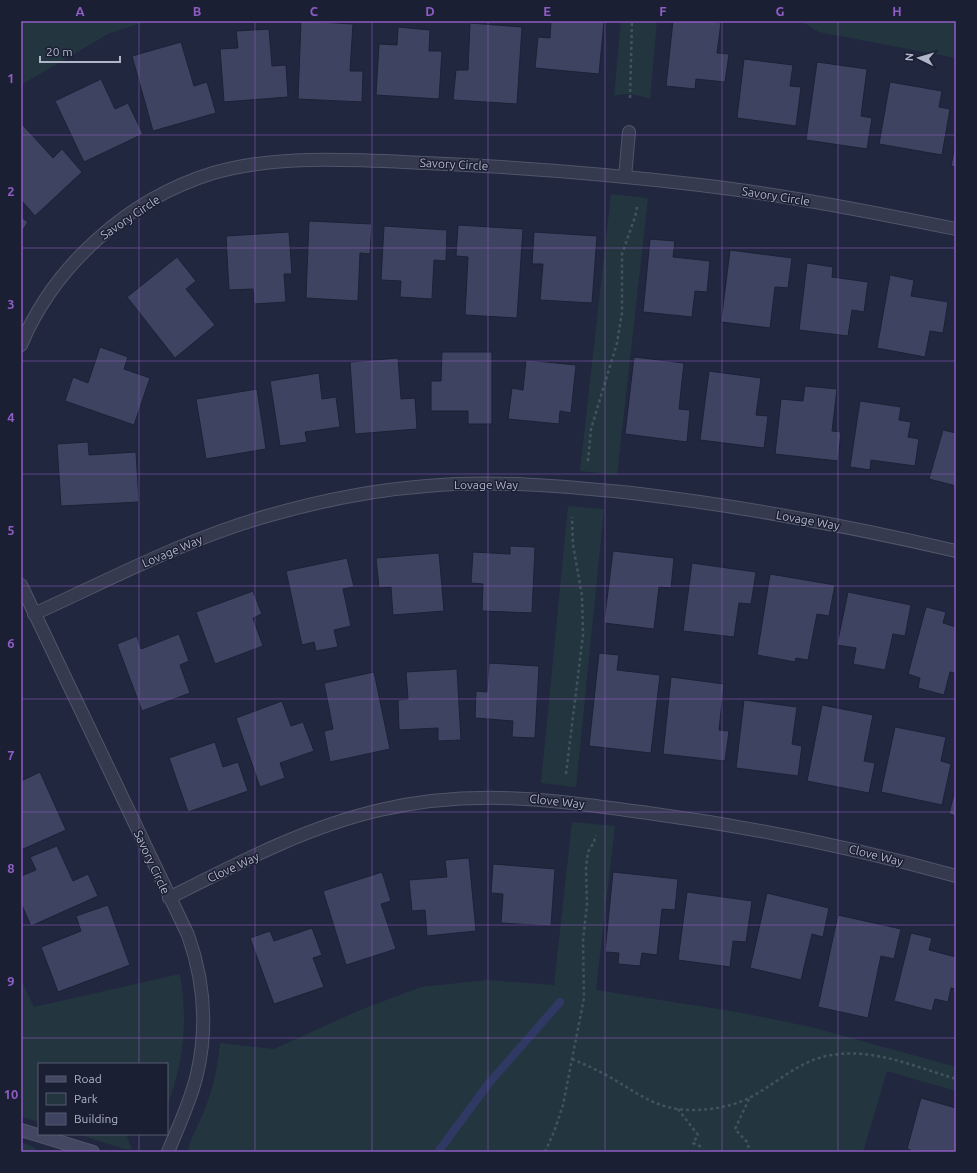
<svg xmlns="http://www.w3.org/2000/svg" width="977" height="1173" font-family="Ubuntu,sans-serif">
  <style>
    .green { fill: #233640 }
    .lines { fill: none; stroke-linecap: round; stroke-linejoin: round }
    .stream { stroke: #303963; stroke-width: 8 }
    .building { fill: #3d4360; stroke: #1d2136 }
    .street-casing { stroke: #51556a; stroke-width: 14 }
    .secondary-casing { stroke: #51556a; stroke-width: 14 }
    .path { stroke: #41535d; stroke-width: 2.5; stroke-dasharray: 3 3; stroke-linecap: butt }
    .street { stroke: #363a4f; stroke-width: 12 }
    .secondary { stroke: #434762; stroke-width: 12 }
    .grid { fill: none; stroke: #8e5cc3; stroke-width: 1; stroke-opacity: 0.55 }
    .labels { text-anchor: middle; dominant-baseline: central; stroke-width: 3; stroke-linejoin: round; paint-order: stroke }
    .street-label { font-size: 12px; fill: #b1b5ca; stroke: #1b1f34 }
    .neatline { fill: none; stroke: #8e5cc3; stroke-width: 1.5 }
    .grid-label { font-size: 13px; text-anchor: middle; font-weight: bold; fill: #8e5cc3 }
  </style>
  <rect width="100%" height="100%" fill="#21273f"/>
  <g class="green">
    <polygon points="21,21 146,21 108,34 21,85"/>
    <path d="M621 21H657L650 99C638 95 626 92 614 96Z"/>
    <polygon points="801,21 956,21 956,58 819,32"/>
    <polygon points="611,194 648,198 617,475 580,471"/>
    <polygon points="568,506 604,509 576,787 541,783"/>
    <path d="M572 822 615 826 596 990 737 1012 811 1027 956 1067V1091L887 1071 863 1152H188C190 1137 200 1123 205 1109 213 1088 218 1066 220 1043L274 1049 360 1010 421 987 487 980 554 985Z"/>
    <path d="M180 974C188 1021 184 1062 167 1106V1064H39V1122L21 1117V980L34 1007Z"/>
    <polygon points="78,1134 126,1134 132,1149 124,1149"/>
    <polygon points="21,1142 35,1148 36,1152 21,1152"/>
  </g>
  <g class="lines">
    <polyline class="stream" points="438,1152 489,1083 560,1002"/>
  </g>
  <g class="building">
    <polygon points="301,21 353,24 350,71 363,71 362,102 298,99"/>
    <polygon points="551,21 604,21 599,74 535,68 538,37 550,38"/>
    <polygon points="673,21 709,21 721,23 717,53 729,54 725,82 696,79 695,89 666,86"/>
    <polygon points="470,23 522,27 517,104 453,100 456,70 468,70"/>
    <polygon points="398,27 430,30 429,51 442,51 439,99 376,95 379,44 397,45"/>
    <polygon points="269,29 272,66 286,65 288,97 224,102 220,49 238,48 236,31"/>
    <polygon points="181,42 194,86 207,82 216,113 153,131 132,56"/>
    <polygon points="744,59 793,65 790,86 801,87 796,126 737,118"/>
    <polygon points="817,62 867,69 861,116 872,118 867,149 806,140"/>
    <polygon points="101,79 115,109 128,103 143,134 84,162 55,101"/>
    <polygon points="890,82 942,91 939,107 950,109 942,155 879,144"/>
    <polygon points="21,123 53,158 62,149 82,172 35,216 21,200"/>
    <polygon points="956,141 956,167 951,166"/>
    <polygon points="21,217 28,222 21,233"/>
    <polygon points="309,221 372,224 370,254 360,253 358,301 306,298"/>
    <polygon points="458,225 523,229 517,318 465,315 468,257 456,256"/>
    <polygon points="384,226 447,230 446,261 434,260 432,299 400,297 401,281 381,280"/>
    <polygon points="289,232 292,274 284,274 286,302 254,304 253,289 229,290 226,236"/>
    <polygon points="534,232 597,236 592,303 540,300 543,264 532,264"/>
    <polygon points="650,239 675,241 673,257 710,261 707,292 695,291 692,317 643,312"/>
    <polygon points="730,250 792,258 788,288 775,287 770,328 721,322"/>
    <polygon points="177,257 196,281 186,289 215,325 175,358 127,297"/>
    <polygon points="807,263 833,267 832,277 868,282 864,312 852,310 848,336 799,330"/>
    <polygon points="890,275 914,280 911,296 948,302 943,333 930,331 925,357 877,348"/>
    <polygon points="100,347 128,357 124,369 150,378 134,425 65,401 73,377 88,383"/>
    <polygon points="442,352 492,352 492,424 468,424 468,411 431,411 431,381 441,381"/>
    <polygon points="634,357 684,363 679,409 690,410 687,442 625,434"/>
    <polygon points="398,358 401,399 415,398 417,429 355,434 350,362"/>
    <polygon points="526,360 576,365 571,413 560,411 559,424 508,419 512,388 523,390"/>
    <polygon points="709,371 761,378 756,415 768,416 764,448 700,440"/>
    <polygon points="319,373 322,399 336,397 340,427 305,432 307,442 280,446 270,381"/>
    <polygon points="805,386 837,389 832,431 841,432 838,461 775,454 781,399 803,401"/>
    <polygon points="257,389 266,449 206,459 196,399"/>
    <polygon points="860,401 901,407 899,420 911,422 908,437 919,439 915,466 871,460 870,470 850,467"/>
    <polygon points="943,430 956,433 956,486 929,479"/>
    <polygon points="88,442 89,455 136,452 139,502 61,506 57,444"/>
    <polygon points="510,546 535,547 532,613 482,611 483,584 471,583 473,552 510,554"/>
    <polygon points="613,551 674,558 671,588 659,587 654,629 604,623"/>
    <polygon points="439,553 444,611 393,615 391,587 379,588 376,558"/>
    <polygon points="347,558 354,587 343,589 351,626 334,630 338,647 316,651 314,642 302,645 286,571"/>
    <polygon points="692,563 756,572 751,604 739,603 734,637 683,631"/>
    <polygon points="770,574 835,585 829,616 817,614 808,660 796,658 795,662 757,655"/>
    <polygon points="253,591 262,614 253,618 263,646 215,664 196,612"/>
    <polygon points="848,592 911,605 905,636 893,634 885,670 853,664 856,648 837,645"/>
    <polygon points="926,607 946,612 943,623 956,627 956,673 950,672 944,695 918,688 920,678 908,674"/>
    <polygon points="179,634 189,661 180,665 190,693 142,711 117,644 137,636 141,649"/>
    <polygon points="599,653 619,655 617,670 660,675 651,753 589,746"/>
    <polygon points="489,663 539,666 535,738 512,737 513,721 475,718 476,691 487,692"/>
    <polygon points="457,669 461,740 438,741 438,728 399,730 398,700 408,699 406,672"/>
    <polygon points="374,672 390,749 330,762 324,731 333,729 324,683"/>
    <polygon points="671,677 724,684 719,730 729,731 725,761 663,754"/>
    <polygon points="744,700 797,707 792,744 802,746 798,776 736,768"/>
    <polygon points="282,701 291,726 303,722 314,751 280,763 285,778 260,787 236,718"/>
    <polygon points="822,705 873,715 864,761 875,763 869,793 807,781"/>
    <polygon points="895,727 946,737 941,761 951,764 942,805 881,792"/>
    <polygon points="215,742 223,767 238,762 248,791 188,812 169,758"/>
    <polygon points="40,772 66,830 21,850 21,781"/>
    <polygon points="956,786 956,816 949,814"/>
    <polygon points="57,846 73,881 88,874 98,896 31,926 21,903 21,876 36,870 30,857"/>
    <polygon points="469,858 476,931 427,936 425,910 412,911 409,880 447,877 445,860"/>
    <polygon points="493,864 555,869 551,926 501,923 503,894 491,893"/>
    <polygon points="382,872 391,901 381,904 396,949 346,965 323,891"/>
    <polygon points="613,872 678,879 675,910 662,909 657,955 642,953 640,966 618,964 619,953 605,952"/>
    <polygon points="687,892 752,901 746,942 733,941 730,967 678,960"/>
    <polygon points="767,893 829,908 823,937 812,934 801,980 750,968"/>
    <polygon points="108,905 130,965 58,992 41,947 81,931 76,916"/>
    <polygon points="838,915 901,929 894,959 881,956 868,1018 818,1007"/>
    <polygon points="312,928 322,955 313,958 324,987 274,1004 250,938 270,931 274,941"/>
    <polygon points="911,933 932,938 929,950 956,957 956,989 951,988 948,1002 935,999 932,1011 894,1001"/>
    <polygon points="921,1098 956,1108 956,1152 916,1152 907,1149"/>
  </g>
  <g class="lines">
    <g class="street-casing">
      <g id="street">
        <polyline points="625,177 629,132"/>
        <path d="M21 345C55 264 129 199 213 173 278 154 359 160 426 163 517 167 609 174 700 185 786 195 871 212 956 229"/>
        <path d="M21 585 188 935C204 980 208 1027 197 1074 191 1101 178 1127 168 1152"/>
        <path d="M34 614C111 579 186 539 267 516 319 501 373 490 427 486 495 480 564 486 632 493 741 506 849 526 956 551"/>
        <path d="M169 898C236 864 306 827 380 810 474 788 554 800 648 813 752 827 855 848 956 876"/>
      </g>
    </g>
    <g class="secondary-casing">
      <polyline id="secondary" points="21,1130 93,1152"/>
    </g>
    <g class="path">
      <polyline points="630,98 632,21"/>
      <polyline points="588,461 591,429 617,343 622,313 622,254 635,217 637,207"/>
      <polyline points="566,774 583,635 582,596 573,545 572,517"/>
      <path d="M572 1059C586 1065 600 1071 613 1079 634 1091 653 1106 678 1109 701 1112 729 1108 749 1098 778 1083 799 1060 832 1055 874 1048 916 1067 956 1079"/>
      <polyline points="749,1099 735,1129 747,1142 750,1152"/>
      <polyline points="678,1109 698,1135 693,1143 704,1148"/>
      <polyline points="545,1152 554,1132 563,1105 584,998 583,941 587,904 586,867 588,852 594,842 596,835"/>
    </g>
    <use href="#street" class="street"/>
    <use href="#secondary" class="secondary"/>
  </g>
  <path class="grid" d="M139 21V1064M255 21V1152M372 21V1152M488 21V1152M605 21V1152M722 21V1152M838 21V1152M21 135H956M21 248H956M21 361H956M21 474H956M21 586H956M21 699H956M21 812H956M21 925H956M21 1038H956M139 1134V1152"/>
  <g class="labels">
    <g class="street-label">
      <text transform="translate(454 164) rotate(3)">Savory Circle</text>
      <text transform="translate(776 196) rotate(9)">Savory Circle</text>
      <text transform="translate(130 217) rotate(-34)">Savory Circle</text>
      <text x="486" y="484">Lovage Way</text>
      <text transform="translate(808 520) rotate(10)">Lovage Way</text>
      <text transform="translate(172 551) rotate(-23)">Lovage Way</text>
      <text transform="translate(557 801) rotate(6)">Clove Way</text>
      <text transform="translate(876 855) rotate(14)">Clove Way</text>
      <text transform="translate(152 862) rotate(65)">Savory Circle</text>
      <text transform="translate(233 867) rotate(-25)">Clove Way</text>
    </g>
  </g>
  <rect width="977" height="1173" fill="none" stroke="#1b1f34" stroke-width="44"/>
  <rect x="38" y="1063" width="130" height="72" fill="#1b1f34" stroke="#575b70"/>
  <rect x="46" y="1076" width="20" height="6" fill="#434762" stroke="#575b70"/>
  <text x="74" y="1083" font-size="12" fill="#b1b5ca">Road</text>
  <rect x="46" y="1093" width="20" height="12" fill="#233640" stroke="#575b70"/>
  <text x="74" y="1103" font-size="12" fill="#b1b5ca">Park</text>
  <rect x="46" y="1113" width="20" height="12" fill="#3d4360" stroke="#575b70"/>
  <text x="74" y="1123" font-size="12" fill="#b1b5ca">Building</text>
  <g transform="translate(919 58) rotate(275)" stroke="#1b1f34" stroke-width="3" paint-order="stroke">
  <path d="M0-3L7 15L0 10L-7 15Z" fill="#b1b5ca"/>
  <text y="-6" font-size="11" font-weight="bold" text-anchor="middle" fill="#b1b5ca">N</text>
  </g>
  <path d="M40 56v6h80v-6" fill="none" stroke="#b1b5ca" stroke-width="2"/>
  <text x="46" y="56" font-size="12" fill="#b1b5ca" stroke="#1b1f34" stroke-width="3" paint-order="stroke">20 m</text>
  <rect x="22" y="22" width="933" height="1129" class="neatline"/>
  <g class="grid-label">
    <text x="80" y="16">A</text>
    <text x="197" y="16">B</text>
    <text x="314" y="16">C</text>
    <text x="430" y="16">D</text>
    <text x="547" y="16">E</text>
    <text x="663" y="16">F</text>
    <text x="780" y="16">G</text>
    <text x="897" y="16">H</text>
    <text x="11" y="83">1</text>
    <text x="11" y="196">2</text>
    <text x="11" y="309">3</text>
    <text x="11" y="422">4</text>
    <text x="11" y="535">5</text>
    <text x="11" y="648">6</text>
    <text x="11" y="760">7</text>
    <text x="11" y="873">8</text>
    <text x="11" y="986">9</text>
    <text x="11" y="1099">10</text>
  </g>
</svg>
